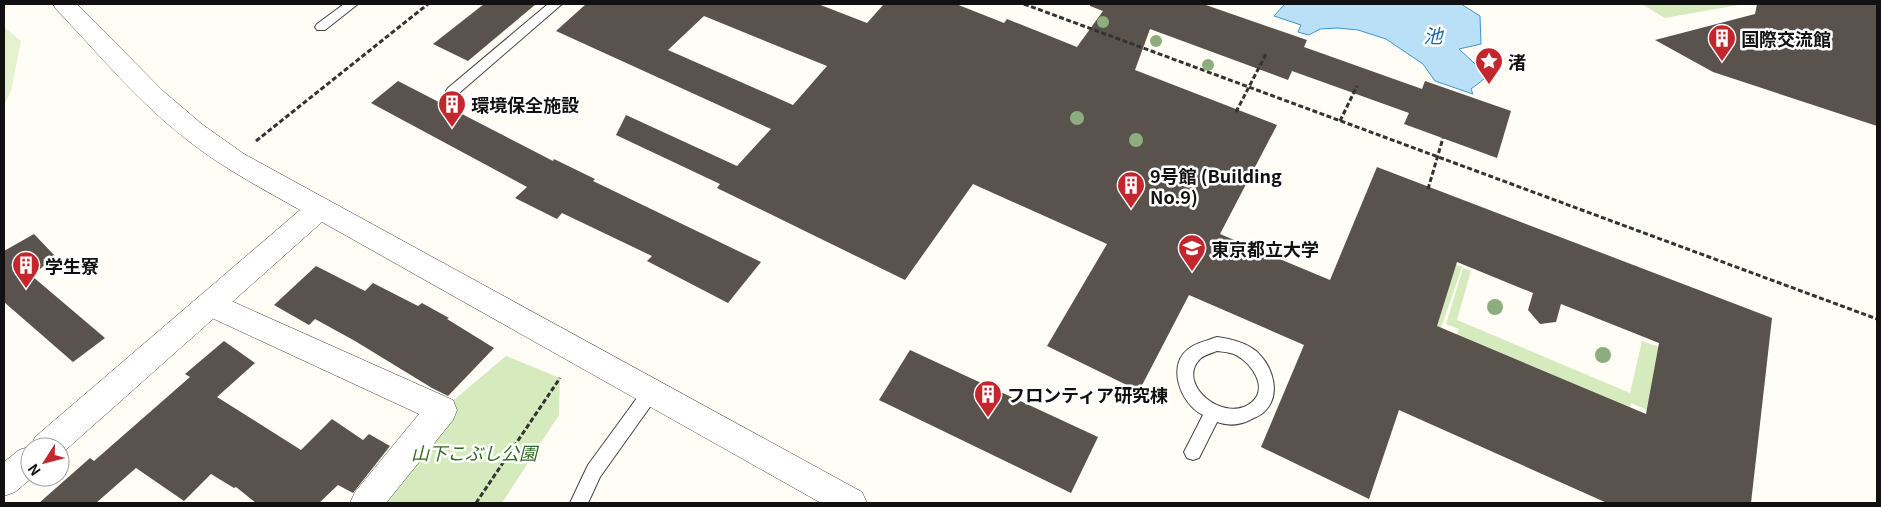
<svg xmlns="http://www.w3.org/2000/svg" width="1881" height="507" font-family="Georgia,'Noto Sans JP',serif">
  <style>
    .green { fill: #d5ebbd }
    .pitch { fill: #e6f2cf }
    .water { fill: #b9e0f7; stroke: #3f96cf }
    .building { fill: #5a524d; fill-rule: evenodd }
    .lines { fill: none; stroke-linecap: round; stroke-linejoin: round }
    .service-casing { stroke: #444; stroke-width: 2 }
    .minor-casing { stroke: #444; stroke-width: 1 }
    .tertiary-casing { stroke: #444; stroke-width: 1 }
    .path { stroke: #333; stroke-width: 3; stroke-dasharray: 5 2.5; stroke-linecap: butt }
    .service { fill: #fff; fill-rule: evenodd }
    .minor { fill: #fff; fill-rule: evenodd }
    .tertiary { fill: #fff; fill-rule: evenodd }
    .path-bridge { stroke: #333; stroke-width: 3; stroke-dasharray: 5 2.5; stroke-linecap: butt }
    .tree { fill: #8dad7f }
    .labels { text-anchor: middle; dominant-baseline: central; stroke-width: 5; stroke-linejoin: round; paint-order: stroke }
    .poi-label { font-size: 18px; font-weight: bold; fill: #111; stroke: #fff; text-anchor: start }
    .park-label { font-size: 18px; font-style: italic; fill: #2f6b1f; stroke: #fff }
    .water-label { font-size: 19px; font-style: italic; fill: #1768a6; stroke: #fff }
  </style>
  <rect width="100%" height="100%" fill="#fffdf5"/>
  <g class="green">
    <polygon points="1642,4 1744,4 1665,18"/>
    <polygon points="1450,262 1462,267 1441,328 1427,322"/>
    <polygon points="1463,268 1471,271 1457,320 1630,393 1642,341 1665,349 1652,412 1631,403 1628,416 1454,342 1459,329 1446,324"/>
    <polygon points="506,356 560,378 559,415 502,503 366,503 442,410"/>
  </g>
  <polygon class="pitch" points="4,27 21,41 11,91 4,105"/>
  <polygon class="water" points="1285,4 1461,4 1480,16 1481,44 1459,49 1488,76 1471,89 1473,94 1435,81 1423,64 1386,39 1358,30 1337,28 1320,29 1309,35 1298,32 1301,25 1274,16"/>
  <g class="building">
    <polygon points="484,4 536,4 468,61 433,44"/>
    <path d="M586 4H818L867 23 884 4H956L1004 23 1007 19 1077 47 1103 11 1090 6V4H1203L1307 40 1304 47 1422 89 1425 81 1511 111 1497 158 1404 124 1409 113 1292 71 1288 80 1150 29 1135 70 1277 125 1220 234 1330 280 1377 167 1772 318 1751 503H1607L1399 410 1369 499 1261 447 1304 345 1189 295 1139 391 1047 346 1107 244 973 184 905 280 717 188 720 184 616 135 626 115 737 166 771 129 556 31ZM704 16 770 43 827 66 793 105 668 50ZM1457 262 1533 293 1528 310 1540 324 1556 322 1561 304 1659 343 1646 414 1437 326Z"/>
    <polygon points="1757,4 1877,4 1877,126 1713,72 1655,40 1755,14"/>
    <polygon points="398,81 553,161 554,159 595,179 593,181 761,262 728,303 647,261 652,256 562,213 557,219 515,198 527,187 371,103"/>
    <polygon points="34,234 55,256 32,276 105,338 73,362 4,302 4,251"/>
    <polygon points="316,266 365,291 373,283 418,306 422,303 449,318 447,319 494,348 448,396 432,388 355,341 315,319 309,325 274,305"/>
    <polygon points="224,341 255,363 217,397 301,450 332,419 363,440 369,434 390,446 353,493 338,485 319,503 256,503 236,487 234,488 211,474 184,501 136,468 96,503 39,503 90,458 94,461 190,377 185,374"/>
    <polygon points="910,350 1098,437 1071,493 879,400"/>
  </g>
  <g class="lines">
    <g class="service-casing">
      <g id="service">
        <polygon points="344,4 358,4 325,30 317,30 315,27 317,24"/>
        <polygon points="548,4 562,4 458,94 448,94 446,91 448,88"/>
        <path d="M1217 337C1231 339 1245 342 1256 351 1273 366 1282 395 1264 412 1260 416 1255 417 1250 420 1240 425 1228 426 1217 422L1199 458 1193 460 1187 458 1184 452 1203 415C1180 404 1165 363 1191 347 1199 342 1209 340 1217 337ZM1217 351C1224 352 1230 352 1236 355 1251 363 1269 387 1252 402 1225 425 1175 384 1200 359 1204 355 1212 353 1217 351Z"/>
        <polygon points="651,385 657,387 659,392 657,397 600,477 588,503 570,503 588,465 645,387"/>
      </g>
    </g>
    <g class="minor-casing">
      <polygon id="minor" points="211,292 453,400 457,410 453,420 386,503 350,503 355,492 419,414 201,313 197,304 201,295"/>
    </g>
    <g class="tertiary-casing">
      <path id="tertiary" d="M53 4H77L163 91 203 125 244 154 862 492 867 503H821L322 222 60 455V447H30V477H33L15 492 4 496V462L19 450 31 446 35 437 300 210C261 188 221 167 186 139 138 102 98 53 56 9Z"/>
    </g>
    <g class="path">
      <polyline points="1024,4 1877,319"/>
      <polyline points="1340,121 1357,86"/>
      <polyline points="256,141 428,4"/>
      <polyline points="476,503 560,378"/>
    </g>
    <use href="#service" class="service"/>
    <use href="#minor" class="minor"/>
    <use href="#tertiary" class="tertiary"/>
    <g class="path-bridge">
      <polyline points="1236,112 1267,52"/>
      <polyline points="1428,189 1443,138"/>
    </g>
  </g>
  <g class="tree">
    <circle cx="1103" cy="22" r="6"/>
    <circle cx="1156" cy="41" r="6"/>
    <circle cx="1208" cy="65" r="6"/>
    <circle cx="1077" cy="118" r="7"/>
    <circle cx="1136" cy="140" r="7"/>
    <circle cx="1495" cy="307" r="8"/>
    <circle cx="1603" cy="355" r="8"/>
  </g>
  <defs>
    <g id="building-pin" transform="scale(1.4375)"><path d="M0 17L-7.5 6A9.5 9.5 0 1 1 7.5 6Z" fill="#c4262e" stroke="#fff"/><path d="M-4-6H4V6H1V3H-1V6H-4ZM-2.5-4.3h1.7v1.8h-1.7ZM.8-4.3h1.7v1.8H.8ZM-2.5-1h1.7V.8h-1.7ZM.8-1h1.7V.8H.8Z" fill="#fff"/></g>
    <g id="sight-pin" transform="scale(1.4375)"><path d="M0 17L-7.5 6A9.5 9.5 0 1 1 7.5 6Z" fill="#c4262e" stroke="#fff"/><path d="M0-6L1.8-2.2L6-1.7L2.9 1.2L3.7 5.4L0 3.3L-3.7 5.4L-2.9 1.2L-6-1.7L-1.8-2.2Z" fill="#fff"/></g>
    <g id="university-pin" transform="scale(1.4375)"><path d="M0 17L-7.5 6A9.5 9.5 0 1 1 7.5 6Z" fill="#c4262e" stroke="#fff"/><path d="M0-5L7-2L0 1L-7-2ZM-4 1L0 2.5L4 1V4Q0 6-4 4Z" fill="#fff"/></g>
  </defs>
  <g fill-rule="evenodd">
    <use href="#building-pin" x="1722" y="38"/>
    <use href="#sight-pin" x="1489" y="61"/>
    <use href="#building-pin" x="452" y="104"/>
    <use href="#building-pin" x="1131" y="185"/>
    <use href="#university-pin" x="1192" y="248"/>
    <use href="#building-pin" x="26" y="265"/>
    <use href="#building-pin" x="988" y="394"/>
  </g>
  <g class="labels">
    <g class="poi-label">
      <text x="1741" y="38">国際交流館</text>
      <text x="1508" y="61">渚</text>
      <text x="471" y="104">環境保全施設</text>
      <text x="1150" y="175">9号館 (Building<tspan x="1150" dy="21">No.9)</tspan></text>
      <text x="1211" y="248">東京都立大学</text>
      <text x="45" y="265">学生寮</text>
      <text x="1007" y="394">フロンティア研究棟</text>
    </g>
    <g class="park-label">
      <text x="474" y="452">山下こぶし公園</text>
    </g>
    <g class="water-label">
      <text x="1433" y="34">池</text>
    </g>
  </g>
  <rect width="1881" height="507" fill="none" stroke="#111111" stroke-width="10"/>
  <g transform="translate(45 462) rotate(234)"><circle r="24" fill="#ffffff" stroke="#a0a0a0"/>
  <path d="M0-4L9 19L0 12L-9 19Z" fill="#c4262e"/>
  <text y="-8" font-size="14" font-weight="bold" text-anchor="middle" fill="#111111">N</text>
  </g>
</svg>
